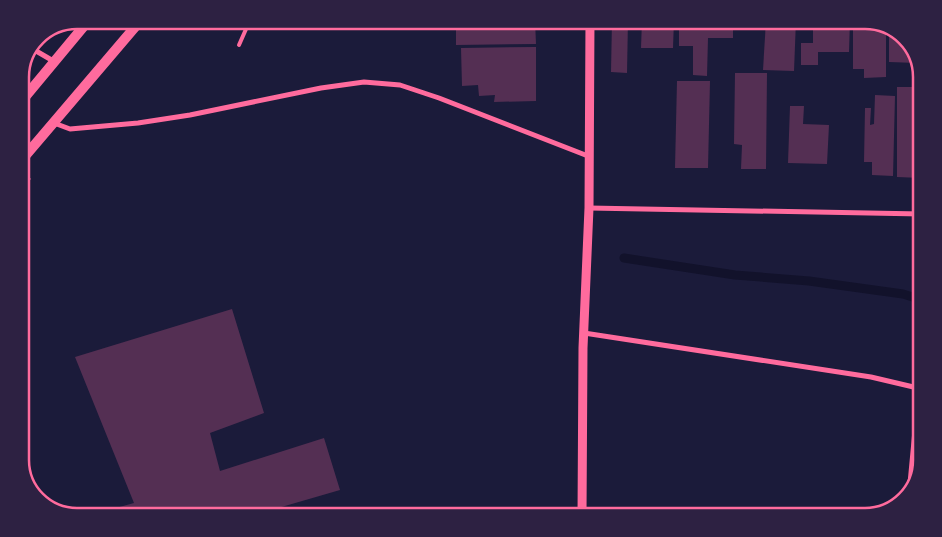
<svg xmlns="http://www.w3.org/2000/svg" width="942" height="537" font-family="'Exo 2',sans-serif">
  <style>
    .lines { fill: none; stroke-linecap: round; stroke-linejoin: round }
    .stream { stroke: #12122b; stroke-width: 9 }
    .building { fill: #542f53 }
    .path { stroke: #ff6b9d; stroke-width: 3 }
    .service { stroke: #ff6b9d; stroke-width: 4 }
    .minor { stroke: #ff6b9d; stroke-width: 5 }
    .tertiary { stroke: #ff6b9d; stroke-width: 9 }
    .secondary { stroke: #ff6b9d; stroke-width: 10 }
    .rim { fill: none; stroke: #ff6b9d; stroke-width: 2.5 }
  </style>
  <rect width="100%" height="100%" fill="#1b1b3a"/>
  <g class="lines">
    <polyline class="stream" points="624,258 735,275 809,281 903,294 922,300"/>
  </g>
  <g class="building">
    <polygon points="456,20 535,20 536,44 456,45"/>
    <polygon points="612,20 628,20 627,73 611,72"/>
    <polygon points="642,20 674,20 673,48 641,48"/>
    <polygon points="679,20 733,20 733,38 708,38 707,76 693,75 693,46 679,46"/>
    <polygon points="766,20 796,20 794,71 763,70"/>
    <polygon points="804,20 850,20 849,52 818,52 818,65 801,65 801,43 813,43 813,28 804,28"/>
    <polygon points="853,20 865,20 886,25 886,77 864,78 864,69 853,69"/>
    <polygon points="889,26 893,27 914,48 917,63 889,62"/>
    <polygon points="536,47 536,101 494,102 495,95 479,96 478,85 462,86 461,48"/>
    <polygon points="735,73 767,73 766,169 741,169 742,145 734,144"/>
    <polygon points="677,81 710,81 708,168 675,168"/>
    <polygon points="897,87 922,87 921,178 897,177"/>
    <polygon points="875,95 895,96 893,176 872,175 872,162 864,162 865,108 871,108 870,125 874,124"/>
    <polygon points="790,106 804,106 803,124 829,125 827,164 788,163"/>
    <polygon points="232,309 264,413 210,433 220,471 324,438 340,490 247,517 83,517 134,503 75,357"/>
  </g>
  <g class="lines">
    <polyline class="path" points="20,190 29,179"/>
    <polyline class="service" points="239,45 250,20"/>
    <g class="minor">
      <polyline points="31,48 55,62"/>
      <polyline points="54,123 70,129 138,123 190,115 321,88 364,82 400,85 439,98 588,156"/>
      <polyline points="589,208 922,214"/>
      <polyline points="584,333 871,377 922,389"/>
      <polyline points="909,494 919,388"/>
    </g>
    <polyline class="tertiary" points="582,517 583,348 589,208 590,20"/>
    <g class="secondary">
      <polyline points="20,103 89,20"/>
      <polyline points="20,162 141,20"/>
    </g>
  </g>
  <path d="M0 0H942V537H0ZM77 29H865A48 48 0 0 1 913 77V460A48 48 0 0 1 865 508H77A48 48 0 0 1 29 460V77A48 48 0 0 1 77 29Z" fill="#2d2142" fill-rule="evenodd"/>
  <path class="rim" d="M77 29H865A48 48 0 0 1 913 77V460A48 48 0 0 1 865 508H77A48 48 0 0 1 29 460V77A48 48 0 0 1 77 29Z"/>
</svg>
